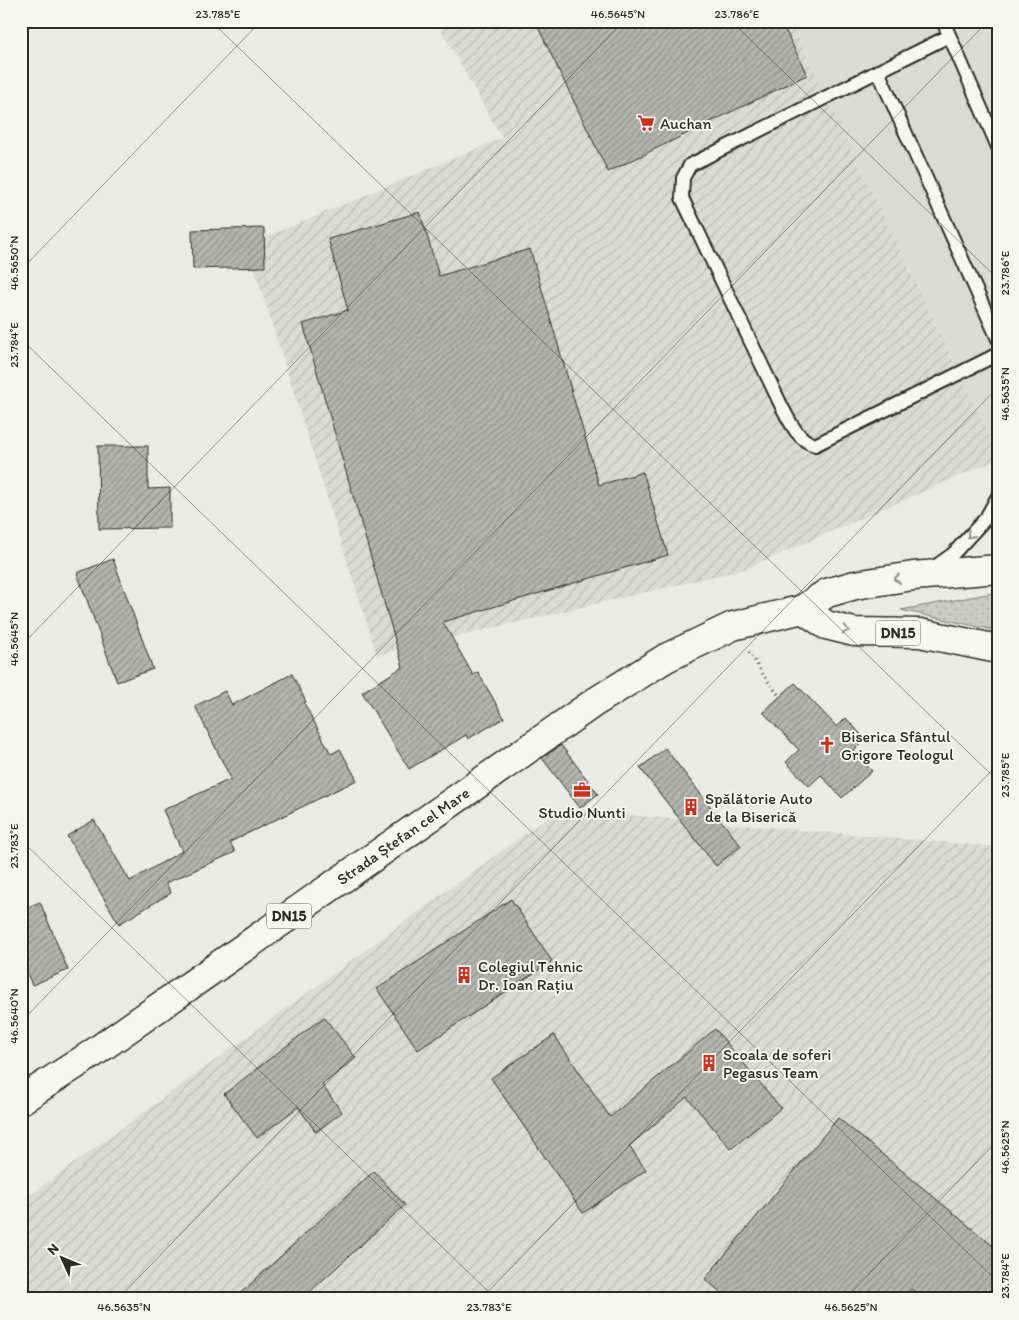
<svg xmlns="http://www.w3.org/2000/svg" width="1019" height="1320" font-family="Itim,sans-serif">
  <style>
    .built { fill: #dadad6 }
    .industrial { fill: url(#industrial-furrows) }
    .grass { fill: url(#grass-dots); stroke: #7a7a79 }
    .building { fill: url(#building-hatch); stroke: #2b2b2b }
    .lines { fill: none; stroke-linecap: round; stroke-linejoin: round }
    .service-casing { stroke: #2b2b2b; stroke-width: 16 }
    .primary-casing { stroke: #2b2b2b; stroke-width: 31 }
    .path { stroke: #2b2b2b; stroke-width: 3; stroke-dasharray: 1 4; stroke-linecap: butt }
    .service { stroke: #f6f6f2; stroke-width: 12 }
    .primary { stroke: #f6f6f2; stroke-width: 28 }
    .oneway { stroke: #90908e }
    .ticks { fill: none; stroke: #2b2b2b; stroke-width: 1; stroke-opacity: 0.45 }
    .labels { text-anchor: middle; dominant-baseline: central; stroke-width: 4; stroke-linejoin: round; paint-order: stroke }
    .shield { fill: #f6f6f2; stroke: #686867; stroke-width: 1 }
    .shield-label { font-size: 15px; font-weight: bold; fill: #2b2b2b }
    .poi-label { font-size: 16px; fill: #2b2b2b; stroke: #f6f6f2; text-anchor: start }
    .street-label { font-size: 16px; fill: #2b2b2b; stroke: #f6f6f2 }
    .neatline { fill: none; stroke: #2b2b2b; stroke-width: 2 }
    .ticks-label { font-size: 12px; text-anchor: middle; fill: #2b2b2b }
  </style>
  <defs>
    <pattern id="industrial-furrows" width="10" height="10" patternUnits="userSpaceOnUse" patternTransform="scale(1.25)"><rect width="10" height="10" fill="#dadad6"/><path d="M-1 1l2-2M0 10L10 0M9 11l2-2" fill="none" stroke="#bbbbb8"/></pattern>
    <pattern id="grass-dots" width="8" height="8" patternUnits="userSpaceOnUse" patternTransform="scale(1.25)"><rect width="8" height="8" fill="#cacac7"/><path d="M2 2h.1M6 6h.1" fill="none" stroke="#aeaeab" stroke-width="1.8" stroke-linecap="round"/></pattern>
    <pattern id="building-hatch" width="6" height="6" patternUnits="userSpaceOnUse" patternTransform="scale(1.25)"><rect width="6" height="6" fill="#b4b4b1"/><path d="M-1 1l2-2M0 6l6-6M5 7l2-2" fill="none" stroke="#939390"/></pattern>
  </defs>
  <rect width="100%" height="100%" fill="#eaeae6"/>
  <filter id="ink" filterUnits="userSpaceOnUse"><feTurbulence type="fractalNoise" baseFrequency=".02" numOctaves="2"/><feDisplacementMap in="SourceGraphic" scale="10" xChannelSelector="R" yChannelSelector="G"/><feConvolveMatrix kernelMatrix="1 2 1 2 8 2 1 2 1" color-interpolation-filters="sRGB"/></filter>
  <g filter="url(#ink)">
    <polygon class="built" points="790,21 998,21 998,454"/>
    <g class="industrial">
      <polygon points="436,21 790,21 998,454 998,459 745,569 377,655 247,245 502,138"/>
      <polygon points="559,809 998,847 998,1299 21,1299 21,1202"/>
    </g>
    <polygon class="grass" points="998,592 998,611 996,614 998,631 901,610"/>
    <g class="building">
      <polygon points="535,21 781,21 807,75 608,172"/>
      <polygon points="420,212 439,276 530,249 599,485 643,472 668,555 443,622 473,675 478,672 504,718 468,739 466,735 409,769 362,692 403,667 303,324 348,310 328,239"/>
      <polygon points="264,228 265,267 193,269 192,230"/>
      <polygon points="98,446 148,446 148,489 170,488 170,528 99,529"/>
      <polygon points="113,559 153,669 117,682 77,573"/>
      <polygon points="292,674 306,702 304,703 331,754 340,749 357,780 230,842 235,852 166,883 171,893 119,924 67,836 94,820 130,881 182,851 163,810 231,779 195,706 225,691 232,705"/>
      <polygon points="795,683 837,727 846,718 865,739 853,751 872,771 842,798 821,775 809,786 786,762 799,750 763,712"/>
      <polygon points="561,745 598,794 580,808 542,758"/>
      <polygon points="665,748 741,846 716,866 640,768"/>
      <polygon points="511,899 552,961 418,1050 377,989"/>
      <polygon points="40,902 68,970 32,985 21,959 21,910"/>
      <polygon points="324,1017 356,1058 322,1085 342,1112 316,1132 298,1107 257,1138 224,1094"/>
      <polygon points="715,1029 781,1108 731,1149 687,1097 629,1146 646,1170 583,1213 491,1078 554,1035 610,1117"/>
      <polygon points="838,1118 998,1250 998,1299 923,1299 911,1289 903,1299 729,1299 705,1279"/>
      <polygon points="374,1171 405,1205 302,1299 234,1299"/>
    </g>
    <g class="lines">
      <g class="service-casing">
        <g id="service">
          <polyline points="943,21 998,147"/>
          <path d="M949 36 690 165 683 178 682 198 781 405C789 420 797 440 815 445L998 354"/>
          <polyline points="878,71 998,339"/>
          <polyline points="932,569 953,554 986,518 998,496"/>
        </g>
      </g>
      <g class="primary-casing">
        <g id="primary">
          <polyline points="803,609 826,625 854,632 920,633 998,649"/>
          <polyline points="21,1100 92,1054 595,702 666,658 733,626 803,609 827,593 855,585 913,576 998,569"/>
        </g>
      </g>
      <polyline class="path" points="749,652 764,676 780,697"/>
      <use href="#service" class="service"/>
      <use href="#primary" class="primary"/>
    </g>
    <defs><path id="oneway-chevron" d="M-2-3.5L2.5 0L-2 3.5" fill="none" stroke-width="1.6" stroke-linecap="round" stroke-linejoin="round" transform="scale(1.25)"/></defs>
    <g class="oneway">
      <use href="#oneway-chevron" transform="translate(970 535) rotate(132)"/>
      <use href="#oneway-chevron" transform="translate(897 579) rotate(171)"/>
      <use href="#oneway-chevron" transform="translate(846 630) rotate(13)"/>
    </g>
  </g>
  <path class="ticks" d="M211 21 998 781M731 21 998 279M21 270 261 21M21 339 998 1282M21 646 624 21M21 840 496 1299M21 1022 988 21M118 1299 998 387M481 1299 998 764M845 1299 998 1140"/>
  <defs>
    <g id="supermarket-bare" transform="scale(1.35)"><path d="M-6-5.5h2.5l.6 2H6L4.5 2H-2.5L-4.4-4H-6ZM-1.5 3.2a1.3 1.3 0 1 0 .1 0ZM3 3.2a1.3 1.3 0 1 0 .1 0Z" fill="#c8321e" stroke="#f6f6f2" stroke-width="2.5" paint-order="stroke"/></g>
    <g id="church-bare" transform="scale(1.35)"><path d="M-1.2-6h2.4v3.5h3.3v2.4h-3.3V6h-2.4V-.1h-3.3v-2.4h3.3Z" fill="#c8321e" stroke="#f6f6f2" stroke-width="2.5" paint-order="stroke"/></g>
    <g id="office-bare" transform="scale(1.35)"><path d="M-6-3h4V-5.5h4V-3h4V5H-6ZM-1-4.5V-3h2v-1.5ZM-6 0V1H6V0Z" fill="#c8321e" stroke="#f6f6f2" stroke-width="2.5" paint-order="stroke"/></g>
    <g id="building-bare" transform="scale(1.35)"><path d="M-4-6H4V6H1V3H-1V6H-4ZM-2.5-4.3h1.7v1.8h-1.7ZM.8-4.3h1.7v1.8H.8ZM-2.5-1h1.7V.8h-1.7ZM.8-1h1.7V.8H.8Z" fill="#c8321e" stroke="#f6f6f2" stroke-width="2.5" paint-order="stroke"/></g>
  </defs>
  <g fill-rule="evenodd">
    <use href="#supermarket-bare" x="646" y="123"/>
    <use href="#church-bare" x="827" y="745"/>
    <use href="#office-bare" x="582" y="790"/>
    <use href="#building-bare" x="691" y="807"/>
    <use href="#building-bare" x="464" y="975"/>
    <use href="#building-bare" x="709" y="1063"/>
  </g>
  <g class="labels">
    <g class="shield">
      <rect x="875.5" y="620.5" width="45" height="25" rx="4"/>
      <rect x="266.5" y="903.5" width="45" height="25" rx="4"/>
    </g>
    <g class="shield-label">
      <text x="898" y="633">DN15</text>
      <text x="289" y="916">DN15</text>
    </g>
    <g class="poi-label">
      <text x="660" y="123">Auchan</text>
      <text x="841" y="736">Biserica Sfântul<tspan x="841" dy="18">Grigore Teologul</tspan></text>
      <text x="705" y="798">Spălătorie Auto<tspan x="705" dy="18">de la Biserică</tspan></text>
      <text x="582" y="812" text-anchor="middle">Studio Nunti</text>
      <text x="478" y="966">Colegiul Tehnic<tspan x="478" dy="18">Dr. Ioan Rațiu</tspan></text>
      <text x="723" y="1054">Scoala de soferi<tspan x="723" dy="18">Pegasus Team</tspan></text>
    </g>
    <g class="street-label">
      <text transform="translate(403 836) rotate(-35)">Strada Ștefan cel Mare</text>
    </g>
  </g>
  <rect width="1019" height="1320" fill="none" stroke="#f6f6f2" stroke-width="55"/>
  <g transform="translate(62 1258) rotate(314)" stroke="#f6f6f2" stroke-width="4" paint-order="stroke">
  <path d="M0-4L9 19L0 12L-9 19Z" fill="#2b2b2b"/>
  <text y="-8" font-size="14" font-weight="bold" text-anchor="middle" fill="#2b2b2b">N</text>
  </g>
  <rect x="28" y="28" width="964" height="1264" class="neatline"/>
  <g class="ticks-label">
    <text x="218" y="18">23.785°E</text>
    <text x="618" y="18">46.5645°N</text>
    <text x="737" y="18">23.786°E</text>
    <text transform="translate(14 263) rotate(-90)" y="4">46.5650°N</text>
    <text transform="translate(1005 273) rotate(-90)" y="4">23.786°E</text>
    <text transform="translate(14 345) rotate(-90)" y="4">23.784°E</text>
    <text transform="translate(1005 394) rotate(-90)" y="4">46.5635°N</text>
    <text transform="translate(14 639) rotate(-90)" y="4">46.5645°N</text>
    <text transform="translate(1005 775) rotate(-90)" y="4">23.785°E</text>
    <text transform="translate(14 846) rotate(-90)" y="4">23.783°E</text>
    <text transform="translate(14 1016) rotate(-90)" y="4">46.5640°N</text>
    <text transform="translate(1005 1147) rotate(-90)" y="4">46.5625°N</text>
    <text transform="translate(1005 1276) rotate(-90)" y="4">23.784°E</text>
    <text x="124" y="1311">46.5635°N</text>
    <text x="489" y="1311">23.783°E</text>
    <text x="851" y="1311">46.5625°N</text>
  </g>
</svg>
